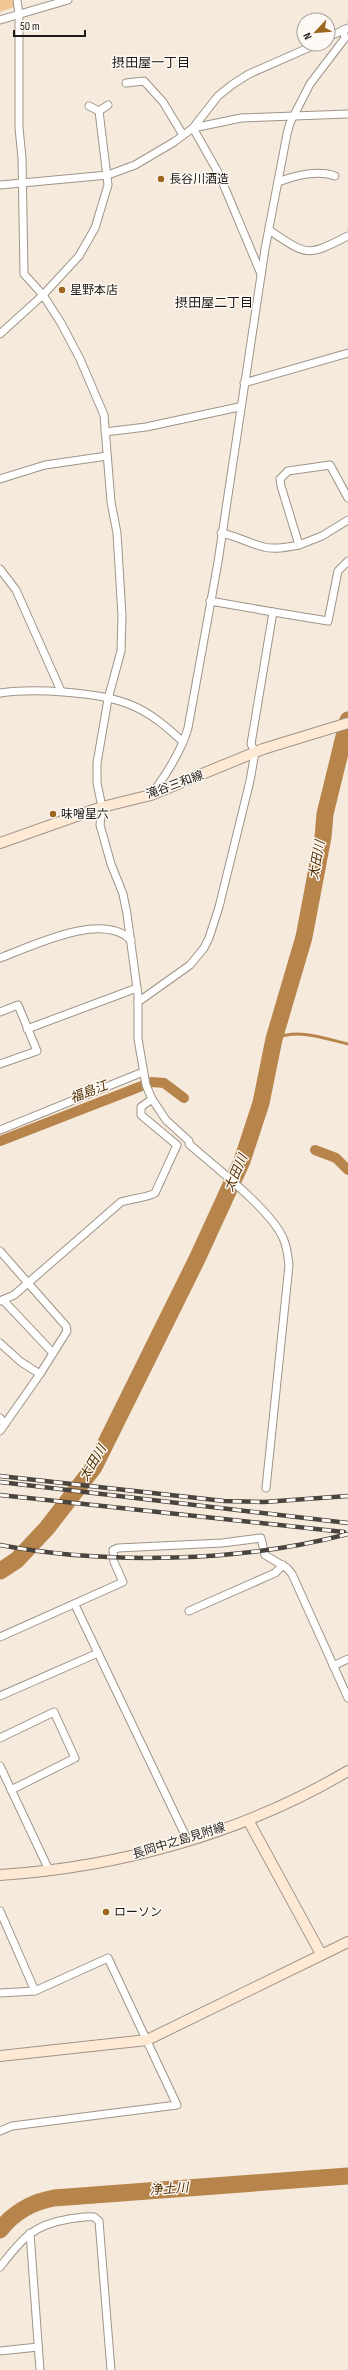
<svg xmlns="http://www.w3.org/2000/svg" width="348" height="2370" font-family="'Sofia Sans Condensed','Noto Sans JP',sans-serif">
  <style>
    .green { fill: #f3c594 }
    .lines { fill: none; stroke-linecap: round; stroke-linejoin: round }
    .stream { stroke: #b7854c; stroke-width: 3 }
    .canal { stroke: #b7854c; stroke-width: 10 }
    .river { stroke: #b7854c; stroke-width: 17 }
    .street-casing { stroke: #9f9488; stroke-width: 9 }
    .secondary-casing { stroke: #9f9488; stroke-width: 12 }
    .street { stroke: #fff; stroke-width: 7 }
    .secondary { stroke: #feead4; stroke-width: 10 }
    .rail-casing { stroke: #4a443e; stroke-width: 4.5 }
    .rail { stroke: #fef9f4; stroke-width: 3; stroke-dasharray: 9; stroke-linecap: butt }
    .poi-dot { fill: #9c661f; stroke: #fef9f4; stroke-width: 1.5 }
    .labels { text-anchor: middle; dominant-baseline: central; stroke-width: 3; stroke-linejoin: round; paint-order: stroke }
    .poi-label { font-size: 12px; fill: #1f1b17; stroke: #fef9f4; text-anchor: start }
    .street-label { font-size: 12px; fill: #1f1b17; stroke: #fef9f4 }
    .neighbourhood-label { font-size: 13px; fill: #1f1b17; stroke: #fef9f4 }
    .water-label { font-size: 13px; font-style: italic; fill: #533100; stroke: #fef9f4 }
  </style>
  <rect width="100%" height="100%" fill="#f6eadd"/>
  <polygon class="green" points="0,0 13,0 14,7 0,12"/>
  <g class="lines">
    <path class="stream" d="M274 1039C298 1028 323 1038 348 1044"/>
    <g class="canal">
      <polyline points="0,1141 152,1082 164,1083 184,1098"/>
      <polyline points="315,1150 336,1158 348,1170"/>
    </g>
    <g class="river">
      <polyline points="0,1571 17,1560 47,1528 94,1467 197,1259 242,1161 261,1103 274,1039 304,937 323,837 325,814 348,720"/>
      <path d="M0 2230C14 2212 32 2202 54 2198L348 2176"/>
    </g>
    <g class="street-casing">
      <g id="street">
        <path d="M17 0 19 14V128L22 158 24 274 43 295 61 323 80 359 104 415 111 502 117 533 122 616 121 651 108 699 97 763V783L102 807 100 825 111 864 123 894 127 914 138 996V1039L146 1085 152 1099 166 1120 189 1141V1144C214 1166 271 1210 283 1238 287 1246 288 1256 289 1265L266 1488"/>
        <polyline points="0,20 68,0"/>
        <polyline points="328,37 348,28"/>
        <polyline points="126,83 144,81 163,102 183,135"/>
        <polyline points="89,106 99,111 108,105"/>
        <polyline points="193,128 219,174 261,274"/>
        <polyline points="193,128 241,118 348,114"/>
        <path d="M278 182C294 176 318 170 335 176"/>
        <polyline points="0,185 108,175 135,165 174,142 193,128 218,96 233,84 249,74 317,44"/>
        <path d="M269 230C308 256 306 257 348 236"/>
        <polyline points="0,334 43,295 79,256 95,228 108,185 99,111"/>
        <polyline points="244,383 348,353"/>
        <polyline points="105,432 146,427 239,407"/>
        <polyline points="0,479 45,465 107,456"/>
        <path d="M221 533C237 536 250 544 264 547 275 550 288 547 299 545L281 486 280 479 288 471 330 465 348 498"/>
        <polyline points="299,545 322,536 348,520"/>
        <polyline points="0,569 16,590 61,691"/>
        <polyline points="273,612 328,621 338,571 348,561"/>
        <path d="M0 693C33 688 101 692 131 705 151 713 168 728 183 742"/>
        <path d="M151 795C166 775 181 752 188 728L218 562 265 249 287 134 290 123 310 84 345 38 343 30"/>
        <path d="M0 958C33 946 102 911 131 940"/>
        <polyline points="138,1002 190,965 204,948 209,938 219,907 250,781 255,752 251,744 273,612 210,601"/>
        <polyline points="0,1012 18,1005 37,1051 0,1064"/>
        <polyline points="27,1029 137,988"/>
        <polyline points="0,1130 143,1072"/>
        <path d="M0 1251 28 1283 121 1202C130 1199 150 1197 155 1193L177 1145 141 1115V1107L152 1099"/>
        <polyline points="3,1300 53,1353"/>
        <polyline points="0,1301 14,1295 28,1283 66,1326 67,1331 40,1374 0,1431"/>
        <polyline points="0,1343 21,1362 40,1374"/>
        <polyline points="0,1418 5,1424"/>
        <polyline points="75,1605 188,1841"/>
        <polyline points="189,1611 275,1573 283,1565"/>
        <polyline points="0,1637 123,1582 114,1562 113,1550 118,1548 222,1543 261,1538 265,1555 287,1568 292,1574 348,1698"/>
        <polyline points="333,1666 348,1659"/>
        <polyline points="0,1696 98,1653"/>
        <polyline points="0,1738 54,1712 75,1758 11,1790"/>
        <polyline points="0,1766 49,1870"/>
        <polyline points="0,1911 35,1991"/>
        <polyline points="0,1993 35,1991 108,1958 177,2105 12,2126 0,2131"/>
        <polyline points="30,2233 40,2370"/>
        <path d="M0 2267C22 2239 32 2225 69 2219 78 2218 86 2216 94 2217L99 2221 111 2370"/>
        <polyline points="0,2351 38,2347"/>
      </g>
    </g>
    <g class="secondary-casing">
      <g id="secondary">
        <polyline points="0,843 102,807 151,795 263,749 348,723"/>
        <polyline points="248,1820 321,1954"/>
        <path d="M0 1875C121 1867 243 1833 348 1771"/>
        <polyline points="0,2056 147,2040 348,1942"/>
      </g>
    </g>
    <use href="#street" class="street"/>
    <use href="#secondary" class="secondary"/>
    <g class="rail-casing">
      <g id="rail">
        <polyline points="0,1476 224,1501 264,1502 348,1496"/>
        <polyline points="0,1482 348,1523"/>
        <polyline points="0,1495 344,1532"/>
        <path d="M0 1545C106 1565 243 1562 348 1534"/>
      </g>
    </g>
    <use href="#rail" class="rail"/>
  </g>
  <g class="poi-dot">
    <circle cx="161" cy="179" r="4"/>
    <circle cx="62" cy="290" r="4"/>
    <circle cx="53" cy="814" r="4"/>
    <circle cx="106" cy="1912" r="4"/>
  </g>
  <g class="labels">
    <g class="poi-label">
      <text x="169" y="179">長谷川酒造</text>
      <text x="70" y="290">星野本店</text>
      <text x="61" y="814">味噌星六</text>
      <text x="114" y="1912">ローソン</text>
    </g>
    <g class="street-label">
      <text transform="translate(175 785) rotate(-20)">滝谷三和線</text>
      <text transform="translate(179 1841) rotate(-17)">長岡中之島見附線</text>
    </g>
    <g class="neighbourhood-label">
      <text x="151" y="63">摂田屋一丁目</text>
      <text x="214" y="303">摂田屋二丁目</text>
    </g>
    <g class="water-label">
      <text transform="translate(317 860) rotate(-80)">太田川</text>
      <text transform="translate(89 1092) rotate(-21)">福島江</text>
      <text transform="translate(236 1173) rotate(-67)">太田川</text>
      <text transform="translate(93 1463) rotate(-59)">太田川</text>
      <text transform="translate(169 2189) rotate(-4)">浄土川</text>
    </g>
  </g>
  <g transform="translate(316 32) rotate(244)"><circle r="19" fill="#fef9f4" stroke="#a5a09c"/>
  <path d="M0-3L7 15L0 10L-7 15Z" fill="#9c661f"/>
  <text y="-6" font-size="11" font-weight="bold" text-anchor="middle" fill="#1f1b17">N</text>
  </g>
  <path d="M14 30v6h71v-6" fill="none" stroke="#1f1b17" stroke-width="2"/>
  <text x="20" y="30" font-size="12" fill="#1f1b17" stroke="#fef9f4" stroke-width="3" paint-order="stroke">50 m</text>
</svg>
